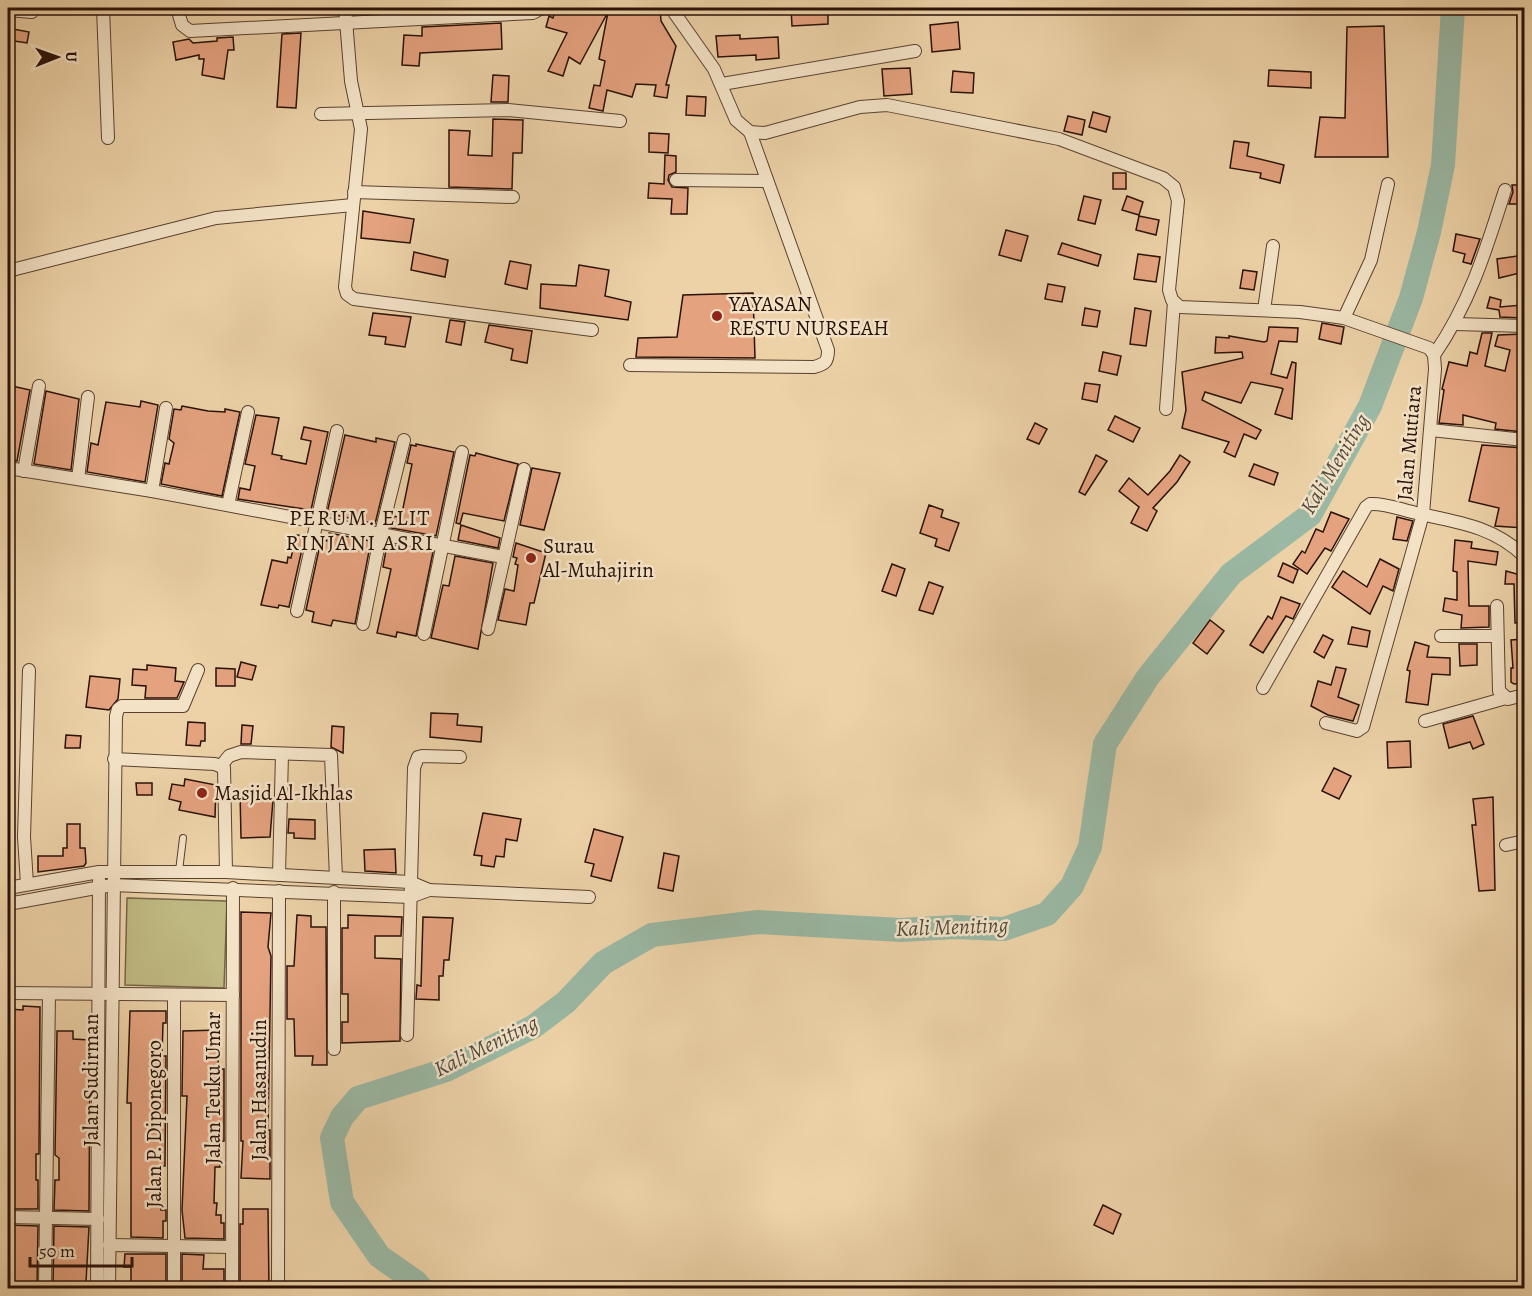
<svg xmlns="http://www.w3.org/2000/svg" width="1532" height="1296" font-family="Alegreya,serif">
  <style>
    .green { fill: #c0b982; stroke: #746545; stroke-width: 1.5 }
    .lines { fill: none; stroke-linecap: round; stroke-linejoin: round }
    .river { stroke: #9ab8a4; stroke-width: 24 }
    .building { fill: #e5a27f; stroke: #291108; stroke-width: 1.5 }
    .service-casing { stroke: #5a4130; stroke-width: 8 }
    .minor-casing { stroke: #5a4130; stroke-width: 14 }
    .service { stroke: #f3e2c6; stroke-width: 6 }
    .minor { stroke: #f3e2c6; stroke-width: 12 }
    .poi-dot { fill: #8f2418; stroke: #f3e2c6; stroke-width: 2 }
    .labels { text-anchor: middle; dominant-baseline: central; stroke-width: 5; stroke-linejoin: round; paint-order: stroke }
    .poi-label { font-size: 21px; fill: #291108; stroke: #f3e2c6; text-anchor: start }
    .street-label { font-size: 21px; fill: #291108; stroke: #f3e2c6 }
    .water-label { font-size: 22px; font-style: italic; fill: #514b3f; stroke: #f3e2c6 }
    .neighbourhood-label { font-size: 22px; letter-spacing: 1.5px; fill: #291108; stroke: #f3e2c6 }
  </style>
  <rect width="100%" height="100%" fill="#edd2a8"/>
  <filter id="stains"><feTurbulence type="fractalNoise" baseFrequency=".00333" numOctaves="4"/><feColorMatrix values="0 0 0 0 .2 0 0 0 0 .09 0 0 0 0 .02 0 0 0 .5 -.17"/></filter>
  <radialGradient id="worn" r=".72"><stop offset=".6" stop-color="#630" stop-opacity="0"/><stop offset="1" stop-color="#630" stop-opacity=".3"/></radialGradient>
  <polygon class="green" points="127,898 227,901 224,988 125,985"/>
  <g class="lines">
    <polyline class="river" points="421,1288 416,1282 379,1256 342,1202 332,1138 342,1117 358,1098 446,1070 533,1027 566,1002 603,963 652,935 758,922 901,930 955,927 1004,929 1047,914 1072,886 1090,847 1105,744 1148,677 1231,574 1310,515 1370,406 1411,298 1429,232 1443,165 1453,8"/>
  </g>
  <g class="building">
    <polygon points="556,8 660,8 661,21 676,46 666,85 669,85 667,98 654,96 656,85 636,84 632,97 607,90 603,111 589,108 594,85 600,86 605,61 599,59 608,12 580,64 569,57 563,76 548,71 567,33 546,27 549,16 553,18"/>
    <polygon points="791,8 828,8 828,24 792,26"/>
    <polygon points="958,22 960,49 932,52 930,25"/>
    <polygon points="501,23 502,49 420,53 419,66 402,65 404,35 422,36 422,27"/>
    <polygon points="1384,26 1388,157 1315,157 1320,117 1345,118 1347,27"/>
    <polygon points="8,28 29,32 27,43 8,40"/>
    <polygon points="301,33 296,108 277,107 282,34"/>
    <polygon points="740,35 740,39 778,37 779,58 756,60 756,55 718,57 716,36"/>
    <polygon points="233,37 234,50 228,50 224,79 202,75 204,59 199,59 199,55 176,60 173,42 189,39 193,43 217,41 217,38"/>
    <polygon points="910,68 912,94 884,96 882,69"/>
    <polygon points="1269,70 1311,72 1311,88 1268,86"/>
    <polygon points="953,71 974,73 973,93 951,92"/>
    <polygon points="493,75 509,76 508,102 491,102"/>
    <polygon points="687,96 706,97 705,116 686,115"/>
    <polygon points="1093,112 1110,117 1106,132 1089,127"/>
    <polygon points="1068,116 1085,120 1082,135 1064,131"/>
    <polygon points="493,119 523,120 522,153 513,153 512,189 449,187 449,130 470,131 468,155 492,156"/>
    <polygon points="649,133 669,134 668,153 649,152"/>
    <polygon points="1234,141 1249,143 1247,156 1284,165 1280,183 1260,178 1261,173 1230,168"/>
    <polygon points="665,155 676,156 676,172 669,175 668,180 672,187 688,188 687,214 671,214 672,199 648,198 649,183 664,184"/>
    <rect x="1113" y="173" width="13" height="16"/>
    <polygon points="1512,185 1524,185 1524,204 1509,204 1513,192"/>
    <polygon points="1084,196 1101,200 1095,224 1078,220"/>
    <polygon points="1127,196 1143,202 1139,215 1122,210"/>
    <polygon points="363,211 414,219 410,243 361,238"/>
    <polygon points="1139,216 1159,220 1156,235 1136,230"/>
    <polygon points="1006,230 1028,236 1021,261 999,255"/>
    <polygon points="1456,234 1480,239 1471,264 1463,262 1465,254 1453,251"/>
    <polygon points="1062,243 1101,255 1098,266 1058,254"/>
    <polygon points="414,252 448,260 445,277 411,270"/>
    <polygon points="1138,254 1160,257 1156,282 1134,279"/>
    <polygon points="1524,255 1524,272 1499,278 1497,259"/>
    <polygon points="510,261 531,265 527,289 505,284"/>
    <polygon points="579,265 609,270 605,296 631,302 628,320 540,308 541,284 576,286"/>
    <polygon points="1243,270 1257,272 1254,290 1240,288"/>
    <polygon points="1048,284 1065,287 1062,302 1045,299"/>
    <polygon points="753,293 755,358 636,357 638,338 677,337 683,295"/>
    <polygon points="1490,297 1501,300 1500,307 1522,305 1523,318 1500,317 1499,310 1487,308"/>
    <polygon points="1085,308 1100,311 1097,327 1082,325"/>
    <polygon points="1135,308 1151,311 1146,346 1130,344"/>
    <polygon points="373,313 411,317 405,347 385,344 386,337 369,335"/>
    <polygon points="450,320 465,322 461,345 446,342"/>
    <polygon points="1322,323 1344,327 1341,344 1319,339"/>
    <polygon points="489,325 532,331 527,363 511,360 513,349 485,342"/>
    <polygon points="1269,327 1298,328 1297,342 1279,341 1271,374 1287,378 1292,362 1296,363 1292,419 1275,414 1283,389 1281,388 1251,382 1241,403 1205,392 1202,400 1261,430 1256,439 1244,434 1235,457 1224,452 1229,442 1182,428 1186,410 1182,372 1243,358 1242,352 1215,353 1216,337 1229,338 1229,336 1264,342 1267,341"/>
    <polygon points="1482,333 1492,333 1485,366 1505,371 1510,350 1495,346 1498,335 1524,334 1523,432 1495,429 1496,423 1463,415 1463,425 1439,423 1444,390 1442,389 1449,362 1467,366 1470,352 1477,354"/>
    <polygon points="1103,352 1121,356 1117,375 1099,371"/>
    <polygon points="1085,383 1100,385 1097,402 1082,399"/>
    <polygon points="12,386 30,390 17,461 8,460 8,435 14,406 9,404"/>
    <polygon points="46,391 79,399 71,470 34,464"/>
    <polygon points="141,401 158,405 145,482 87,472 91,443 98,445 106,402 140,407"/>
    <polygon points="182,406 208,411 225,412 225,409 240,412 222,496 161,484 165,463 169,464 174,443 169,439 174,409 181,410"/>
    <polygon points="256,415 279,418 272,454 282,456 281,459 306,464 311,441 301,439 304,427 328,432 311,510 238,499 240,488 250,490 255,466 245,464"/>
    <polygon points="1115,416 1140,428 1133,442 1108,430"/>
    <polygon points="1035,423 1047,429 1039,444 1027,439"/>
    <polygon points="345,435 376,442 376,438 395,442 375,524 327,513"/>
    <polygon points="416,444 454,452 436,536 391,528 394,516 401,518 412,464 407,463 411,445 416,446"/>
    <polygon points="1482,445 1524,448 1524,528 1495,526 1499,508 1469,501"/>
    <polygon points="476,453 518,464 504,521 463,513 460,524 456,523 470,455 475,456"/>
    <polygon points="1096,455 1107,461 1085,495 1079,492"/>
    <polygon points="1180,455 1190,462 1177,482 1153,508 1157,511 1147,531 1131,523 1139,507 1119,491 1129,478 1148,495 1170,471"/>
    <polygon points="1254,464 1278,473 1274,485 1249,476"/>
    <polygon points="532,468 560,473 544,530 520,525"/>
    <polygon points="929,505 943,510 941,517 959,523 949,551 935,546 937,539 920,533"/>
    <polygon points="1331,512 1349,519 1331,551 1325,548 1307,574 1293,564 1302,551 1305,553 1316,529 1323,532"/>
    <polygon points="1397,517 1413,521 1407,541 1393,539"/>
    <polygon points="461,525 500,538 498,548 458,540"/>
    <polygon points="329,533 371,541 355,624 333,620 331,626 312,622 314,612 306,610 321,540 327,541"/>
    <polygon points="296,535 305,536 289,607 279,605 278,608 261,605 272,560 287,563 288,557 291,558"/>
    <polygon points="1455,540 1472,542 1471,548 1498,552 1496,565 1468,561 1469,606 1489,606 1489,627 1461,628 1462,615 1443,611 1445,598 1457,600 1457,572 1453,571"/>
    <polygon points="516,543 546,553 534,603 530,603 526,625 498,620 505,589 514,591 518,565 515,564 517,558 513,557"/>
    <polygon points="387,544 433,552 416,636 397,632 396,637 377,633 391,569 383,567"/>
    <polygon points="455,556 493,563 478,649 431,638 443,585 449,586"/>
    <polygon points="1380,559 1399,569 1393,591 1383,586 1370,614 1332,587 1343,571 1367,587"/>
    <polygon points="1283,563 1298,570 1293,583 1278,576"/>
    <polygon points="892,564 905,569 896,596 882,591"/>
    <polygon points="1506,571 1524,576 1524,622 1515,623 1514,584 1505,584"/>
    <polygon points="929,582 943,587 933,614 919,610"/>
    <polygon points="1281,597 1300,604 1293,619 1286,616 1263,653 1250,645 1268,616 1272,619"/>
    <polygon points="1210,620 1224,631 1207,654 1193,643"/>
    <polygon points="1352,627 1370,631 1367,647 1348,644"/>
    <polygon points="1323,635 1333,640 1324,658 1314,652"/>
    <polygon points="1524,639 1523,683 1514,684 1511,682 1511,668 1513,668 1511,640"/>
    <polygon points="1415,642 1429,646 1427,657 1450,658 1450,675 1432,674 1428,705 1406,702 1410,671 1407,670"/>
    <polygon points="1459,644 1477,644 1477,665 1460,666"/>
    <polygon points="241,662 256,666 252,680 237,677"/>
    <polygon points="147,665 176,668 175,681 184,682 177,698 145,698 146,686 132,685 133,669 147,670"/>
    <polygon points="1336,667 1346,669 1338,697 1359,705 1353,721 1328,715 1311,706 1318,681 1331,685"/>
    <polygon points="216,668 235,669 235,686 216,686"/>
    <polygon points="90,676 120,679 118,699 109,710 86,707"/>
    <polygon points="431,713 458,714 457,725 482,727 481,742 430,737"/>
    <polygon points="1473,716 1484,744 1473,749 1470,742 1449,748 1443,724"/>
    <polygon points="188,722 205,723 205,741 201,741 200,746 186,745"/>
    <polygon points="242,725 253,726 251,744 241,744"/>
    <polygon points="332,726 344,727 343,753 331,747"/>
    <polygon points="66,735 81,736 80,748 65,748"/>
    <polygon points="1410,741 1411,767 1388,768 1387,742"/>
    <polygon points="1334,768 1351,776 1339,799 1322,791"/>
    <polygon points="185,779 216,785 215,817 179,810 181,802 169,799 172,784 184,786"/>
    <polygon points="136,783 152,783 152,795 137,795"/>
    <polygon points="240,791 251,791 251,797 269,797 269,800 273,800 270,837 241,838"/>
    <polygon points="1493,797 1495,890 1479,891 1472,825 1476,825 1473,799"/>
    <polygon points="483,813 521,819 517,841 506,839 504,857 496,856 494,867 481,865 482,856 474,855"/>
    <polygon points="289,819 315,820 315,839 294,838 294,833 288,833"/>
    <polygon points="67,824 80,824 80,848 85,848 86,863 84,866 38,872 38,856 63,856 63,848 67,848"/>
    <polygon points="594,829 623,837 611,881 591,876 594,864 585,862"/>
    <polygon points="395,849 396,873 365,871 364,850"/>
    <polygon points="664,853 679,856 673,891 658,888"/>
    <polygon points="241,912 271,913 268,947 271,956 268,1130 270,1130 270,1179 241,1178 243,1141 241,1141"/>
    <polygon points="297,915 311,916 311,927 326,927 327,1065 312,1065 313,1056 295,1056 294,1019 287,1019 287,966 294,966"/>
    <polygon points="348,915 402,917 401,936 375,936 375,958 401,959 400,1041 342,1043 342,1022 348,1022 348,994 342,994 342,928 348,928"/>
    <polygon points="423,917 453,918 449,960 444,960 443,976 439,976 439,1000 416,999 417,985 421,986"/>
    <polygon points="23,1006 40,1007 39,1154 36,1154 36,1180 38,1180 38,1209 8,1209 8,1009 23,1010"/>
    <polygon points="130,1011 166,1011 166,1023 163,1023 162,1056 166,1056 165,1166 162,1166 161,1210 166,1210 166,1221 163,1221 163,1238 131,1237 131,1103 127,1103"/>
    <polygon points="219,1030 218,1069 224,1069 224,1141 221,1141 220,1167 215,1167 214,1203 217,1203 216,1215 221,1215 221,1223 224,1223 224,1239 185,1238 182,1210 187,1096 182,1096 183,1031"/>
    <polygon points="57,1031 73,1031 73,1039 90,1040 89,1211 54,1210 55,1180 59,1180 59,1158 55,1155"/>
    <polygon points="1103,1205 1121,1214 1113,1234 1094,1225"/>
    <polygon points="243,1209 268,1209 269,1288 240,1288 240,1224 243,1224"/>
    <polygon points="8,1225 38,1226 37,1288 8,1288"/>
    <polygon points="54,1226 89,1227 86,1282 71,1282 70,1288 53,1288"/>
    <polygon points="125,1254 166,1254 166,1288 131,1288 131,1267 124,1267"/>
    <polygon points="182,1254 204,1255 203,1269 224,1269 224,1288 182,1288"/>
  </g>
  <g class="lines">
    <g class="service-casing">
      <polyline id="service" points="179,871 183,838"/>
    </g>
    <g class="minor-casing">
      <g id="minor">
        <polyline points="103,8 108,138"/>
        <polyline points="177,8 182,25 190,31 533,13 542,8"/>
        <polyline points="345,8 351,81 361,129 345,287 347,294 354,299 592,330"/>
        <polyline points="671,8 714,69 736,120 750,132 765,133 860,107 887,105 1059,139 1163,178 1174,187 1178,201 1169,290 1172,300 1180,307 1300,312 1344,318 1429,348 1434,355 1435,369 1423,514 1363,727 1357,731 1326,723"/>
        <polyline points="1523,8 1524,47"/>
        <polyline points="8,10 32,12"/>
        <polyline points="1524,79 1524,95"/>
        <polyline points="722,84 915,51"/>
        <polyline points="321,114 508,110 620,121"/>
        <polyline points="676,180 766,181"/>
        <polyline points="354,192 513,197"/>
        <polyline points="8,271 216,218 353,205"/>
        <polyline points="1264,310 1273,246"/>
        <polyline points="1344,318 1371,260 1388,184"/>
        <polyline points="1456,324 1524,326"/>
        <path d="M1434 355C1470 303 1486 250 1505 190"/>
        <path d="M630 365 814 367C825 364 828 362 828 350L750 132"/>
        <polyline points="1166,409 1174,302"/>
        <polyline points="1431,430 1524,440"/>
        <polyline points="8,468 152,491 503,557"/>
        <polyline points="24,471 39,386"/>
        <polyline points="78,479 88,397"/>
        <polyline points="152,491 166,408"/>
        <polyline points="228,505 248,412"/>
        <polyline points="1497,606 1499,691 1508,699 1524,695"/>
        <polyline points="297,611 337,431"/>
        <polyline points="363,624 381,533 404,440"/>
        <polyline points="488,629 524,469"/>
        <polyline points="424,634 462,452"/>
        <polyline points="1441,636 1497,636"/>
        <path d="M1263 688 1366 507 1370 504C1385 503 1402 510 1416 513 1457 522 1493 526 1524 556"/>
        <polyline points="1425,721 1506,698"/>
        <polyline points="114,759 215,764 224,768 226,872"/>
        <polyline points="221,766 229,756 241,752 331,755 336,878"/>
        <polyline points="1506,845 1524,841"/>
        <polyline points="279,875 282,754"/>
        <polyline points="27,884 24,837 29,670"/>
        <polyline points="8,888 99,872 226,872 410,882 429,890 589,897"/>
        <polyline points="334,892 334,1049"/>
        <polyline points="8,904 112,885 410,897 429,890"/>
        <polyline points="8,993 233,995"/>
        <polyline points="407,1035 414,768 418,757 422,756 460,757"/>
        <polyline points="8,1217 98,1219"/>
        <polyline points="109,1245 232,1247"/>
        <polyline points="45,1288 49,994"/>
        <polyline points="97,1288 99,879"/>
        <polyline points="109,1288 116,716 118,709 122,706 183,706 198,670"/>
        <polyline points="174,1288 174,995"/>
        <polyline points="232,1288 233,888"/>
        <polyline points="278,1288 279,891"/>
      </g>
    </g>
    <use href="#service" class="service"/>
    <use href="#minor" class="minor"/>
  </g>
  <g class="poi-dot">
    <circle cx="717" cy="316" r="6"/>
    <circle cx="531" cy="558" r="6"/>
    <circle cx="202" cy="793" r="6"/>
  </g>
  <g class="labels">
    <g class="poi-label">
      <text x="729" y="304">YAYASAN<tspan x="729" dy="24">RESTU NURSEAH</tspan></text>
      <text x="543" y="546">Surau<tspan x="543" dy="24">Al-Muhajirin</tspan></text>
      <text x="214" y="793">Masjid Al-Ikhlas</text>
    </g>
    <g class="street-label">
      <text transform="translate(1409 443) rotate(-85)">Jalan Mutiara</text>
      <text transform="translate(91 1080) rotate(-90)">Jalan Sudirman</text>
      <text transform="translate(213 1088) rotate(-90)">Jalan Teuku Umar</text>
      <text transform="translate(259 1090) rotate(-90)">Jalan Hasanudin</text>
      <text transform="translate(154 1124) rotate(-90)">Jalan P. Diponegoro</text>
    </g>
    <g class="water-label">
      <text transform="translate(1335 464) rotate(-59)">Kali Meniting</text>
      <text transform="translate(952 927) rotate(-2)">Kali Meniting</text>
      <text transform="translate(486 1046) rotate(-26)">Kali Meniting</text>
    </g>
    <g class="neighbourhood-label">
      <text x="360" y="518">PERUM. ELIT<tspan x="360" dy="25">RINJANI ASRI</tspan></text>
    </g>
  </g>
  <rect width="1532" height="1296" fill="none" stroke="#edd2a8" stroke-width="30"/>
  <rect x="9" y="9" width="1514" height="1278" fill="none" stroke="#291108" stroke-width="3"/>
  <rect x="15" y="15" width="1502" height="1266" fill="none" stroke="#291108" stroke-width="1.5"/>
  <g transform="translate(57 57) rotate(89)" stroke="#f3e2c6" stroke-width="4.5" paint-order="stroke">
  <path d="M0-4.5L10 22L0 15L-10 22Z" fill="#291108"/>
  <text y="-9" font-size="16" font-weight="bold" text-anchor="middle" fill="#291108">U</text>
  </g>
  <path d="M30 1257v9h102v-9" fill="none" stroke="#291108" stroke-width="3"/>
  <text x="39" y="1257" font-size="18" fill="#291108" stroke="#f3e2c6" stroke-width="4.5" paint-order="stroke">50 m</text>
  <rect width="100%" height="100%" filter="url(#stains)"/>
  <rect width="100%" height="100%" fill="url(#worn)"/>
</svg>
